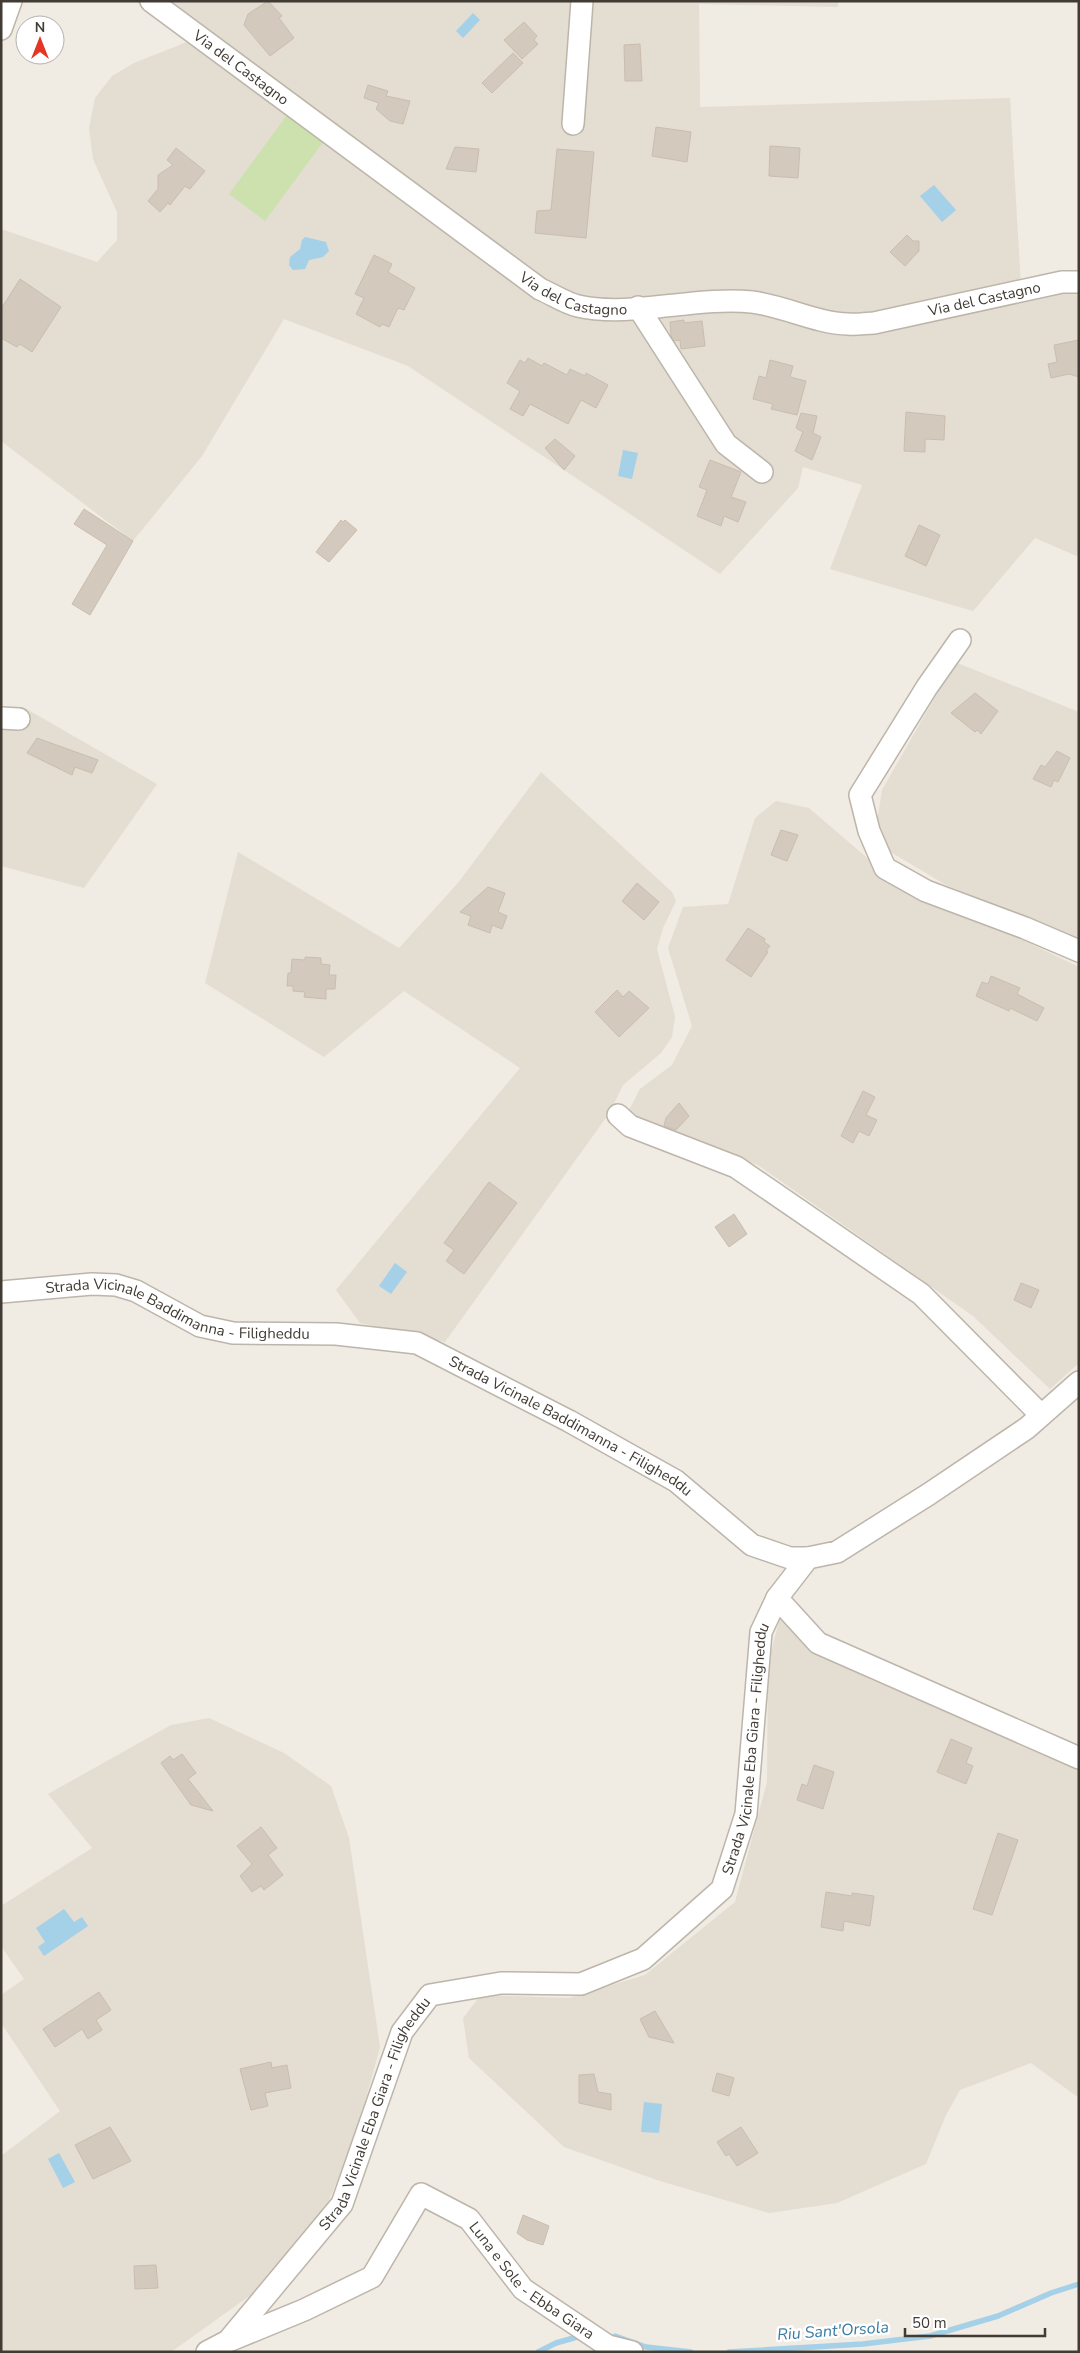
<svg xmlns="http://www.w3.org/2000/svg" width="1080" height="2353" font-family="'Nunito Sans',sans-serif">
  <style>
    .residential { fill: #e3ddd2 }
    .green { fill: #cde1af }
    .water { fill: #a4d0e8 }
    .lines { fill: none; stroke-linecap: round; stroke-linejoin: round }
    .stream { stroke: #a4d0e8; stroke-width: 5.5 }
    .building { fill: #d3c9bd; stroke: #cabdae }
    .minor-casing { stroke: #bdb5aa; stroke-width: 24 }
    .minor { stroke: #fff; stroke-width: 21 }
    .labels { text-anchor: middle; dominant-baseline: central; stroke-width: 5; stroke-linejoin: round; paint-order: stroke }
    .street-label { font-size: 15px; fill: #413b34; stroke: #fff }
    .water-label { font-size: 16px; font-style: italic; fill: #397ba1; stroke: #fff }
  </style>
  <rect width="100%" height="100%" fill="#f0ebe3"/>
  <g class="residential">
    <polygon points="135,1 838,1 838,7 699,4 700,107 1010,98 1021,287 1079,287 1079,557 1035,538 973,611 830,569 862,485 803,467 798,488 720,574 408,366 284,319 202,456 133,541 1,441 1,229 97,262 117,240 117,212 93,159 89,128 95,98 112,76 134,63 192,40"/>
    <polygon points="955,662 1079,712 1079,939 946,885 889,851 877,822 882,790"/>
    <polygon points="23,707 157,784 84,888 1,866 1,711"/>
    <polygon points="541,772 672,892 676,901 663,928 657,949 675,1017 672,1037 661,1053 623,1085 610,1112 445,1342 360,1323 336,1290 520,1068 404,991 324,1057 205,983 238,852 399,948 458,883"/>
    <polygon points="776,801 809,808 886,874 1079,967 1079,1363 1050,1389 973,1316 758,1165 654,1130 628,1112 640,1089 672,1065 692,1026 668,948 683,907 728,904 755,818"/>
    <polygon points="781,1614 871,1680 1079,1765 1079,2098 1031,2063 960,2090 946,2115 926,2164 837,2203 769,2213 660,2181 564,2147 469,2058 463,2018 481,1995 569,1998 645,1975 735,1902 767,1782 768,1663"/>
    <polygon points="209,1718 284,1753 331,1786 349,1838 380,2047 355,2138 317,2229 269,2282 171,2352 1,2352 1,2156 60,2111 1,2023 1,1995 24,1979 1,1946 1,1906 92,1848 48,1794 171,1725"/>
  </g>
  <polygon class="green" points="287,115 324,141 265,221 229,194"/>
  <g class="water">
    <polygon points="473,13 480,20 463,38 456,31"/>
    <polygon points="934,185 956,210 942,222 920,196"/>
    <polygon points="305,237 326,242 329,251 323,257 309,260 305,269 293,270 289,265 290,257 300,249 302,240"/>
    <polygon points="623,450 638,453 632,479 618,476"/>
    <polygon points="395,1263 407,1272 391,1294 379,1286"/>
    <polygon points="64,1909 74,1922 82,1917 88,1926 44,1956 38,1947 45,1942 36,1928"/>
    <polygon points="644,2102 662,2104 659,2133 641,2132"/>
    <polygon points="59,2153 75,2182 63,2188 48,2159"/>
  </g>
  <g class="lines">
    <g class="stream">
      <polyline points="615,2336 646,2347 691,2352"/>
      <polyline points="538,2352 556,2343 577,2337"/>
      <polyline points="729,2352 863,2344 930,2336 998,2316 1051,2293 1079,2284"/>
    </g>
  </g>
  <g class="building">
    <polygon points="268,1 282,16 279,18 294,38 270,56 244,25 248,14"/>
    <polygon points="524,22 537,36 534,40 538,44 522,59 504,40"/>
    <polygon points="640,44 642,81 625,81 624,45"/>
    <polygon points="513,53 523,63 492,93 482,83"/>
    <polygon points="368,85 388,91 386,96 410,101 403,124 390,121 376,109 379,103 364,98"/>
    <polygon points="656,127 691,132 687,162 652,156"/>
    <polygon points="770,146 800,148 798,178 769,176"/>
    <polygon points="455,147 479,149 476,172 446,169"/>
    <polygon points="176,148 205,171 190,189 185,186 170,205 168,203 160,212 148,201 158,189 158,175 173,165 167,160"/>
    <polygon points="557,149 594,152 586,238 535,233 537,211 551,210"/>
    <polygon points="907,235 913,241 919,241 919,251 905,266 890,252"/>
    <polygon points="374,255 392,264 388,272 415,288 404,310 398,308 389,327 382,324 380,327 356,314 364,298 355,294"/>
    <polygon points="20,279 61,307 32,352 20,344 17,347 1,338 1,309"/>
    <polygon points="684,320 684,323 702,321 705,346 681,349 680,340 674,341 671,336 670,322"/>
    <polygon points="1079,340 1079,377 1069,374 1051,378 1048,364 1057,362 1054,345"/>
    <polygon points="528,358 542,366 544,363 567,375 570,369 585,376 586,373 608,385 596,408 581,400 568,424 530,404 523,416 510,409 520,391 507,383 520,360 525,363"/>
    <polygon points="770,360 793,366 790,377 806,381 797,415 771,409 773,404 753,399 759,376 766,378"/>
    <polygon points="906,412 945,416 944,440 925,439 925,452 904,451"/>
    <polygon points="801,413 817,416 813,433 821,437 812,460 795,451 803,432 796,428"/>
    <polygon points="555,439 575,456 564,470 545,448"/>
    <polygon points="710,460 741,472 731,497 746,502 738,522 724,516 721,526 697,516 707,490 699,487"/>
    <polygon points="84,509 133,541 90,615 72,604 107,545 74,524"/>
    <polygon points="341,520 343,522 345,520 357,530 329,562 316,552"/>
    <polygon points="919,525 940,535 926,566 905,556"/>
    <polygon points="975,693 998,711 981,734 977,730 975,732 951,713"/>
    <polygon points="37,738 98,760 92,773 75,767 72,775 27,753"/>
    <polygon points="1057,751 1070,758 1058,782 1054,780 1051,787 1033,779 1041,765 1045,767"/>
    <polygon points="781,830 798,835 787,861 771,855"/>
    <polygon points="637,883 659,902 644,920 622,901"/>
    <polygon points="488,887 505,893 498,912 507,916 502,929 492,925 490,933 468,925 471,916 460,912"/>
    <polygon points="748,928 765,939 764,942 770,946 766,951 768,952 751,977 726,960"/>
    <polygon points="305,957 321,958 321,964 330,965 329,975 336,975 335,989 326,989 326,999 304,997 305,992 293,991 293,986 287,986 288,973 291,973 292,959 305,960"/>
    <polygon points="991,976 1020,988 1017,994 1044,1008 1037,1021 1010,1008 1009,1011 976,996 982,982 988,984"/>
    <polygon points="617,990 623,997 629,991 649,1008 619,1037 595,1012"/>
    <polygon points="863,1091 875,1097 866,1115 877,1120 869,1136 859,1131 853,1143 841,1136"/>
    <polygon points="679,1103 689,1116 676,1130 664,1126 666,1118"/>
    <polygon points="489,1182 517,1203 464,1274 446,1261 454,1250 444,1243"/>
    <polygon points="734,1214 747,1234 729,1247 715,1227"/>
    <polygon points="1021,1283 1039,1290 1031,1308 1014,1300"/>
    <polygon points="951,1739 972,1748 966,1763 973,1766 966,1784 937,1772"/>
    <polygon points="182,1754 196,1773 188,1779 213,1811 191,1805 161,1763 170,1756 173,1760"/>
    <polygon points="814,1765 834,1772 823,1809 797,1800 802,1784 807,1786"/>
    <polygon points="261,1827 277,1848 268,1855 283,1875 264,1890 261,1886 252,1892 240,1876 252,1864 237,1846"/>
    <polygon points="998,1833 1018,1840 992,1915 973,1909"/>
    <polygon points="826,1892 852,1896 852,1893 874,1896 870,1926 844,1921 843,1931 821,1927"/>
    <polygon points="99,1992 111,2010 96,2020 102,2030 88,2039 82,2029 55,2047 43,2029"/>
    <polygon points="655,2011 674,2043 649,2037 640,2019"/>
    <polygon points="271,2062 272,2068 287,2065 291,2088 265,2093 268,2106 251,2110 240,2069"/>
    <polygon points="717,2073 734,2078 729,2096 712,2091"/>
    <polygon points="594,2074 598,2092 611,2094 611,2110 579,2103 579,2075"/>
    <polygon points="110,2127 131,2161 93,2179 75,2145"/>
    <polygon points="741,2127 758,2153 737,2166 729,2154 726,2156 717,2142"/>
    <polygon points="523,2215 549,2226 543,2245 527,2240 517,2233"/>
    <polygon points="156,2265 158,2288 135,2289 134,2266"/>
  </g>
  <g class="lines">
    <g class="minor-casing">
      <g id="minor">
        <path id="s1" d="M151 1 540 289C552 294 565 303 578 306 630 318 697 296 752 302 785 306 815 323 848 324 857 325 866 323 874 323L1062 282H1079"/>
        <polyline points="1,29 11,1"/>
        <polyline points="573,124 582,1"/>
        <polyline points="638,307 726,444 762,472"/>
        <polyline points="960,640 927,687 860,795 869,831 885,868 926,891 1025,928 1079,951"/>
        <polyline points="1,718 19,719"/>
        <polyline points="618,1115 630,1126 736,1167 921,1294 1041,1415"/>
        <path id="s2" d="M1 1292 92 1284 116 1285 136 1291 200 1326 233 1333 336 1334 417 1343 569 1421 676 1481 752 1545 790 1558H808L837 1552 929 1494 1027 1428 1079 1382"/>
        <polyline points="777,1598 818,1643 1079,1758"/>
        <path id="s3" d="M231 2340 304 2310 372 2277 421 2194 469 2219 523 2289 608 2346 632 2352"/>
        <path id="s4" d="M207 2352 228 2341 342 2204 402 2032 430 1995 501 1983 581 1984 643 1959 722 1889 746 1814 761 1632 777 1598 808 1558"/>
      </g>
    </g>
    <use href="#minor" class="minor"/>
  </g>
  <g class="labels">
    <g class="street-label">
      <text stroke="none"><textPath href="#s1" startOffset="112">Via del Castagno</textPath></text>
      <text stroke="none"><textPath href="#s1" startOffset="518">Via del Castagno</textPath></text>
      <text stroke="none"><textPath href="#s1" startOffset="938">Via del Castagno</textPath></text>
      <text stroke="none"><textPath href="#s2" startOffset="182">Strada Vicinale Baddimanna - Filigheddu</textPath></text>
      <text stroke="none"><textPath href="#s2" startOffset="602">Strada Vicinale Baddimanna - Filigheddu</textPath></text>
      <text stroke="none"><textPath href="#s4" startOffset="898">Strada Vicinale Eba Giara - Filigheddu</textPath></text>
      <text stroke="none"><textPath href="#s4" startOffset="298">Strada Vicinale Eba Giara - Filigheddu</textPath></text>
      <text stroke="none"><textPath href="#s3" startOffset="394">Luna e Sole - Ebba Giara</textPath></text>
    </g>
    <g class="water-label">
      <text transform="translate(833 2331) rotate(-4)">Riu Sant'Orsola</text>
    </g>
  </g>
  <rect width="1080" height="2353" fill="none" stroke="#413b34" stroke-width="5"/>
  <g transform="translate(40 40)"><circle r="24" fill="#ffffff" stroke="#b3b1ae"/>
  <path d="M0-4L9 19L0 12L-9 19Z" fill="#e43625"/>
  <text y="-8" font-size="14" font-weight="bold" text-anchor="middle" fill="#413b34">N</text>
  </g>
  <path d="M905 2328v8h140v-8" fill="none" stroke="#413b34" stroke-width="2.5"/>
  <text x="912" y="2328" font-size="15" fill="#413b34" stroke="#ffffff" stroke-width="4" paint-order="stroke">50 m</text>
</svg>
